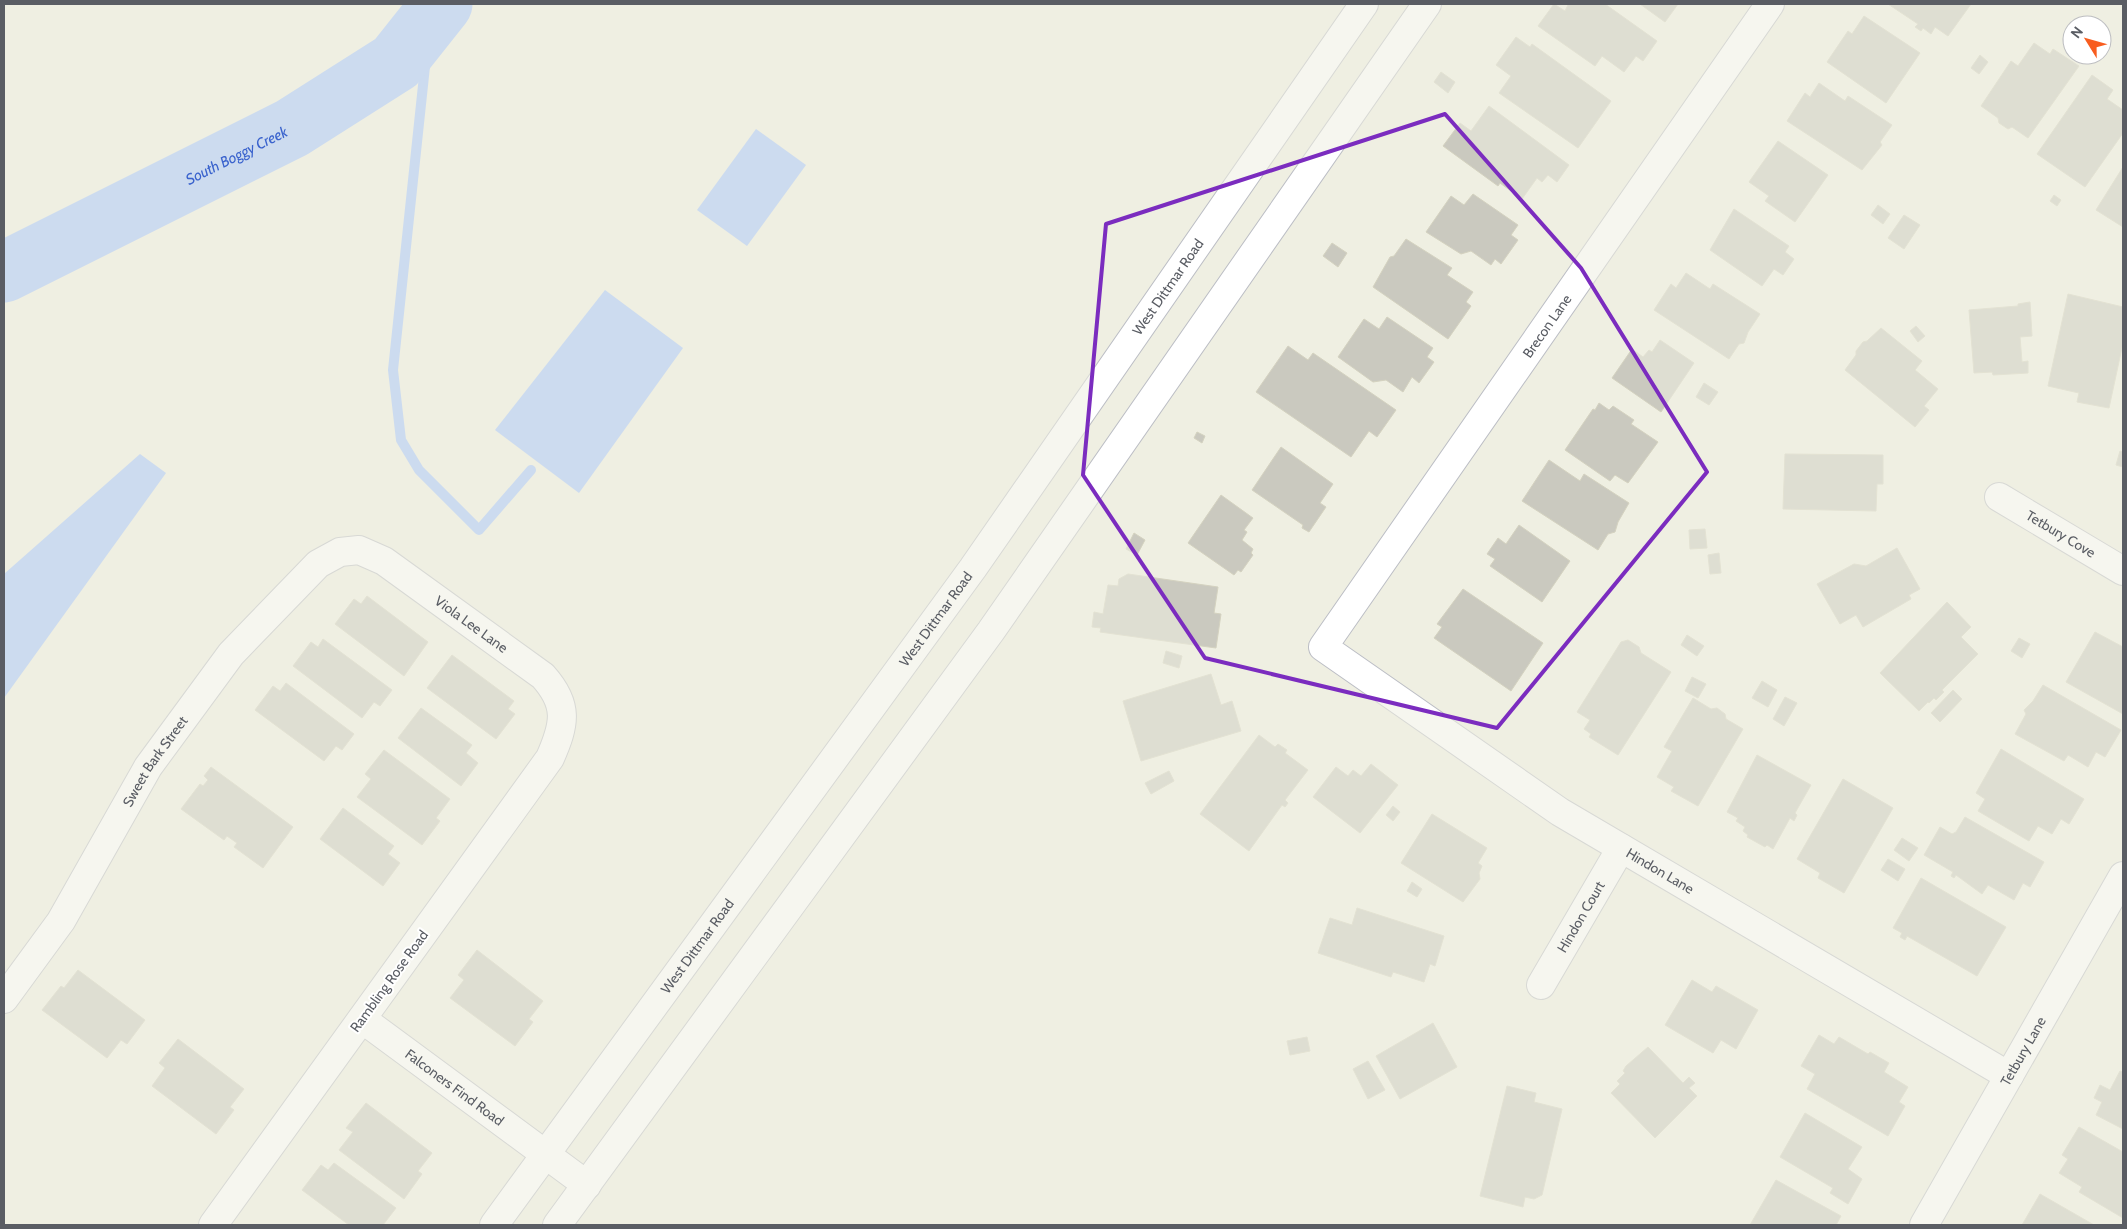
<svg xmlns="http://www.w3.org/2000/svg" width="2127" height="1229" font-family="Cabin,sans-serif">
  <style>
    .water { fill: #a2c3ff }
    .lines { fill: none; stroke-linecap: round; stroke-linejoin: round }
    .stream { stroke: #a2c3ff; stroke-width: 10 }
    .river { stroke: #a2c3ff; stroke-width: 61 }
    .building { fill: #cac9bf; stroke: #d4d2c0 }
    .minor-casing { stroke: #bcbec5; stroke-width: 30 }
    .tertiary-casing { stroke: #bcbec5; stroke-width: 30 }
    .minor { stroke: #fff; stroke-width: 28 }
    .tertiary { stroke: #fff; stroke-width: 28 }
    .marked { fill: none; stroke: #7b2cbf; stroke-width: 4; stroke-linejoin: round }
    .labels { text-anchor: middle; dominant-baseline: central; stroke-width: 4; stroke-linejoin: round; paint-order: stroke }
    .street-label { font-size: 14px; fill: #5a5d64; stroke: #fff }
    .water-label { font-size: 15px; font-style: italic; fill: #3a63cd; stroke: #fff }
  </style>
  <rect width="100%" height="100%" fill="#efefe2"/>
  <g class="water">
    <polygon points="756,129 806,165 747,246 697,210"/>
    <polygon points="605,290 683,348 579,493 495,430"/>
    <polygon points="140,454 166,473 4,698 4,574"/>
  </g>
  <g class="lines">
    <polyline class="stream" points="430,19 393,370 401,440 419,470 479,530 531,470"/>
    <path class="river" id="s1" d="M4 272 292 128 396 62 442 4"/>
  </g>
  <g class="building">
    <polygon points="1554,4 1565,11 1568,5 1574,4 1605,4 1657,41 1643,61 1636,56 1624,72 1602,56 1595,66 1538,26"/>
    <polygon points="1640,4 1678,4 1665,22"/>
    <polygon points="1888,4 1971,4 1948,36 1935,27 1931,34 1923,28 1921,31 1915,27 1918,24"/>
    <polygon points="1864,16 1920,53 1886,103 1827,62 1848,31 1852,34"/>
    <polygon points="1516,37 1530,47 1532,44 1611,101 1578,148 1499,93 1511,76 1496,65"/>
    <polygon points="2034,43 2050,54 2053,49 2079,66 2028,138 2012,127 2008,129 1999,123 1998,118 1981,106 2011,61 2018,66"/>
    <polygon points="1980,55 1988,62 1979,74 1971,68"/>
    <polygon points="1441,72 1455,82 1448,93 1434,82"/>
    <polygon points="2092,75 2113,90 2107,99 2123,110 2123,133 2085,187 2037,154"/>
    <polygon points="1819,83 1845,101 1848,96 1892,125 1880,142 1882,145 1862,170 1787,121 1805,93 1810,97"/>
    <polygon points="1489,106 1569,165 1557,182 1548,175 1542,182 1537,178 1522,199 1500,183 1498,186 1443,146 1460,123 1471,131"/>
    <polygon points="1778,141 1828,175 1795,222 1765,201 1769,196 1749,182"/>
    <polygon points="2123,167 2123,227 2096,210"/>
    <polygon points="1473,194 1518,225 1511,235 1518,240 1501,264 1495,259 1491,265 1471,251 1461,254 1426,232 1451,196 1464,205"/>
    <polygon points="2054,195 2061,200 2057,206 2050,201"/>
    <polygon points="1878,205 1890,214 1883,224 1871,215"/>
    <polygon points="1734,209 1789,246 1785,252 1794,259 1783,275 1774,269 1762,286 1710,250"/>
    <polygon points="1904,215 1920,225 1904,249 1888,238"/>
    <polygon points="1406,239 1452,268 1447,275 1473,292 1466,302 1471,306 1448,339 1373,287 1390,257 1394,256"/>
    <polygon points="1332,243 1347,253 1338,267 1323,256"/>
    <polygon points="1686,273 1710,289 1713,284 1760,314 1748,332 1744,343 1739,344 1729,359 1654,310 1671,284 1676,288"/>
    <polygon points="2068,294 2123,307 2123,343 2109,408 2077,402 2079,393 2048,386"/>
    <polygon points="2030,302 2032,336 2020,337 2022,362 2028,361 2028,373 1993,375 1992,372 1974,373 1969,310 2018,306 2018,304"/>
    <polygon points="1387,317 1433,348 1427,357 1434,362 1419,383 1412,377 1403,392 1386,380 1373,382 1338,357 1364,319 1379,329"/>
    <polygon points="1916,326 1925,336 1918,342 1910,331"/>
    <polygon points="1881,328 1922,361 1915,370 1938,389 1924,406 1929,410 1915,427 1845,370 1856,355 1856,351 1863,342 1867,341"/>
    <polygon points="1660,340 1694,363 1661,412 1612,378 1632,349 1643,357 1649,350 1652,352"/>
    <polygon points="1288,346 1308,360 1313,353 1396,410 1377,437 1369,431 1351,457 1256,392"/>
    <polygon points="1704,383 1718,392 1709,405 1696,397"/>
    <polygon points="1599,403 1609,410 1613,406 1634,420 1631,424 1658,442 1628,483 1615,475 1610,481 1565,450 1593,409 1595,410"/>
    <polygon points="1197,432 1205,436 1202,443 1194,438"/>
    <polygon points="1281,447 1333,484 1320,503 1326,507 1309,532 1302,528 1303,525 1252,490"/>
    <polygon points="2120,451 2123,452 2123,467 2116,465"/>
    <polygon points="1785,454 1883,455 1883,484 1877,484 1876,511 1783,509"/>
    <polygon points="1549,460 1580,481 1584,474 1629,503 1618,522 1615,532 1608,534 1598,550 1522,501"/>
    <polygon points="1221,495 1253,518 1244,530 1247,532 1242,540 1253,549 1251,553 1253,555 1241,572 1238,570 1234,575 1188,543"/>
    <polygon points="1519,525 1570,561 1542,602 1490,566 1495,559 1487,554 1498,538 1506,544"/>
    <polygon points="1705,529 1707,548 1690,549 1689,530"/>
    <polygon points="1134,533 1145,540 1137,555 1126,549"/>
    <polygon points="1897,548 1920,589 1909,595 1911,599 1863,627 1856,615 1840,624 1817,584 1854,564 1866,566"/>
    <polygon points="1719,553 1721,573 1710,574 1708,555"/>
    <polygon points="1128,574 1218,587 1214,613 1221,614 1216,648 1100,632 1101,628 1092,627 1094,612 1103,614 1108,585 1118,586 1119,579"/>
    <polygon points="1463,589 1543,643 1511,691 1434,638 1442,627 1437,624"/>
    <polygon points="367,596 428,642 404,676 335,624 354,599 361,604"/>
    <polygon points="1947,602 1971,627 1961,637 1978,654 1942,690 1944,692 1936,700 1934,698 1929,703 1928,702 1919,711 1880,673"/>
    <polygon points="2095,632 2123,647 2123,714 2066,682"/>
    <polygon points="1687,635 1704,646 1697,656 1681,645"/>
    <polygon points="2019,638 2030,644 2022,658 2011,651"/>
    <polygon points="323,639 392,690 380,706 374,702 362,718 293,666 311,642 318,647"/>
    <polygon points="1628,640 1639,647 1641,653 1671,672 1618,755 1589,737 1591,734 1584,729 1590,720 1577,712 1621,642"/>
    <polygon points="1166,651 1182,656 1179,668 1163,663"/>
    <polygon points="452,655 514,701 508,709 515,714 496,739 427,688"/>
    <polygon points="1211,674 1221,705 1232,701 1241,731 1141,761 1123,701"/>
    <polygon points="1692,677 1706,684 1698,698 1685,691"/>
    <polygon points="1762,681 1777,690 1768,707 1752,698"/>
    <polygon points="286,683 354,734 342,750 336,746 324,761 255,710 273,686 280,691"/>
    <polygon points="2043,685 2121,730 2105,757 2096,752 2088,767 2068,755 2064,761 2015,734 2026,714 2024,710 2033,701"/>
    <polygon points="1953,690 1962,699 1940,722 1931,713"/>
    <polygon points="1785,697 1797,703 1784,726 1773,719"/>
    <polygon points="1693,698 1711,709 1717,708 1725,714 1726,719 1743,729 1698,806 1671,791 1674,787 1657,777 1672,751 1664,747"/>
    <polygon points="421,708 472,745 466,753 478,763 461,786 398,738"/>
    <polygon points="1259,735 1275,747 1278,744 1287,750 1285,753 1308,770 1285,800 1288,803 1285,807 1282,805 1249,851 1200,814"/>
    <polygon points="2001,749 2084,799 2069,824 2061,819 2052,834 2038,826 2029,841 1978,811 1985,799 1976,793"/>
    <polygon points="384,750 450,799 436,818 440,821 422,845 357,797 371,779 365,774"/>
    <polygon points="1757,755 1811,785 1795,813 1797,815 1794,821 1790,818 1773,849 1767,845 1765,847 1747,837 1748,835 1743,831 1745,827 1736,821 1738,818 1727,812"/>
    <polygon points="1371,764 1398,785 1360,833 1313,797 1336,767 1348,776 1353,770 1361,776"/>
    <polygon points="211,767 293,827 263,868 234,847 237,843 227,836 224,840 181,809 200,784 203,786 208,780 204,776"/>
    <polygon points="1169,771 1174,781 1151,794 1145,783"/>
    <polygon points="1843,779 1893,808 1844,893 1818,878 1820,873 1797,859"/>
    <polygon points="1393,806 1400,812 1393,821 1386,815"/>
    <polygon points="343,808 394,846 388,854 400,863 383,886 320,839"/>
    <polygon points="1432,814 1487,848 1478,863 1482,866 1479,873 1480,879 1463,902 1401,863"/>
    <polygon points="1965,817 2044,862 2030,887 2023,883 2014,900 1988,885 1982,894 1956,875 1954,878 1951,876 1953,872 1924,855 1940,827 1952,834 1956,832"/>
    <polygon points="1902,838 1918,848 1909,861 1894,850"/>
    <polygon points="1888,859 1905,869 1898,881 1881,870"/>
    <polygon points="1921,878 2006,927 1977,976 1907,936 1905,940 1900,937 1902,933 1893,928"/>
    <polygon points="1412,882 1422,889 1417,897 1407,891"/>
    <polygon points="1357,908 1444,936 1435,966 1430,964 1424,982 1393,972 1391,977 1318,953 1330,918 1352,925"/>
    <polygon points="477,950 543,1001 529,1019 533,1022 515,1046 450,998 464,980 458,975"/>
    <polygon points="78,970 145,1020 127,1044 121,1040 107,1058 42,1010 61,986 64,988"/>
    <polygon points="1692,980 1712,992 1716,986 1758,1010 1736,1049 1721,1040 1713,1053 1665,1025"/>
    <polygon points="1433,1023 1457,1067 1400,1099 1376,1056"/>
    <polygon points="1819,1035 1834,1044 1839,1037 1868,1054 1870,1052 1889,1063 1884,1072 1908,1087 1899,1102 1905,1106 1888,1136 1807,1089 1815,1074 1801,1066"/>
    <polygon points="1307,1037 1310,1051 1290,1055 1287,1041"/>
    <polygon points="178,1039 244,1089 230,1107 234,1110 216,1134 152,1086 165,1068 159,1063"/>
    <polygon points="1648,1047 1683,1083 1689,1077 1695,1083 1689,1088 1697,1096 1655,1138 1611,1093 1620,1084 1617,1081 1625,1073 1623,1071 1626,1066"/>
    <polygon points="1368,1061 1385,1090 1368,1099 1353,1069"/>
    <polygon points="2120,1071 2123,1072 2123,1129 2096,1115 2102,1102 2094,1098 2100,1085 2110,1090"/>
    <polygon points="1507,1086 1536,1093 1534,1102 1562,1109 1542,1195 1534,1199 1525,1197 1523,1207 1480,1196"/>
    <polygon points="366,1103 432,1153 418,1171 422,1174 404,1199 339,1150 353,1132 346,1128"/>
    <polygon points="1805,1113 1862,1147 1848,1169 1862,1179 1848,1204 1830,1193 1833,1188 1780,1157"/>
    <polygon points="2079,1127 2123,1152 2123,1218 2079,1192 2082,1187 2059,1173 2068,1159 2062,1155"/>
    <polygon points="334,1163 396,1208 383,1225 349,1225 302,1190 321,1165 328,1170"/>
    <polygon points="1776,1180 1841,1216 1836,1225 1750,1225"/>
    <polygon points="2040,1194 2094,1225 2022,1225"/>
  </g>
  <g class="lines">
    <g class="minor-casing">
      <g id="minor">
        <path id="s2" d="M1770 4 1323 647 1560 812 2009 1076"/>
        <path id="s3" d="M1999 497 2123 571"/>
        <path id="s4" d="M1541 985 1621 848"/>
        <path id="s5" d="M4 999 61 921 148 767 231 654 318 564 340 552 359 550 384 561 543 676C569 705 565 724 550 758L213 1225"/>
        <path id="s6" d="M362 1019 587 1185"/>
        <path id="s7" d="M1924 1225 2123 876"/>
      </g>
    </g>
    <g class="tertiary-casing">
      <g id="tertiary">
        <path id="s8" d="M494 1225 973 568 1364 4"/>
        <polyline points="557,1225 991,631 1427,4"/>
      </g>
    </g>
    <use href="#minor" class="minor"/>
    <use href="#tertiary" class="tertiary"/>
  </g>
  <path d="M0 0H2127V1229H0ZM1445 114 1581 268 1707 472 1497 728 1205 658 1083 475 1106 224Z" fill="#efefe2" fill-opacity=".55" fill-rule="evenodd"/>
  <path class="marked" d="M1445 114 1581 268 1707 472 1497 728 1205 658 1083 475 1106 224Z"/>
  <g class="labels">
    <g class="street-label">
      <text stroke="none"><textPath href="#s8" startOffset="1155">West Dittmar Road</textPath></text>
      <text transform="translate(1547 326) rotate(-55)">Brecon Lane</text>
      <text stroke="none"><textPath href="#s3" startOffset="72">Tetbury Cove</textPath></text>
      <text stroke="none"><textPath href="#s8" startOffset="750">West Dittmar Road</textPath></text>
      <text stroke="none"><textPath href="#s5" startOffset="718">Viola Lee Lane</textPath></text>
      <text stroke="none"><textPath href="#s5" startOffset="282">Sweet Bark Street</textPath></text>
      <text stroke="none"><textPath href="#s2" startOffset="1188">Hindon Lane</textPath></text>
      <text stroke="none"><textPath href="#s4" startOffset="79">Hindon Court</textPath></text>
      <text stroke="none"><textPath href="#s8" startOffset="345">West Dittmar Road</textPath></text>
      <text transform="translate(389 981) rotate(-54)">Rambling Rose Road</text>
      <text stroke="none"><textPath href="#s7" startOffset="200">Tetbury Lane</textPath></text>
      <text stroke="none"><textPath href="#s6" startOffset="115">Falconers Find Road</textPath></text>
    </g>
    <g class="water-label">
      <text stroke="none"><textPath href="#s1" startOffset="260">South Boggy Creek</textPath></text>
    </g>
  </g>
  <rect width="2127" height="1229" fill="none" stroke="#5a5d64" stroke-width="10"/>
  <g transform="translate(2087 40) rotate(307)"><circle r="24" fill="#ffffff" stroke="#bdbec1"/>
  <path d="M0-4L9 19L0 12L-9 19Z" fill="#f85d1f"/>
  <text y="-8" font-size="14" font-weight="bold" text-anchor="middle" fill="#5a5d64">N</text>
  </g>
</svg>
